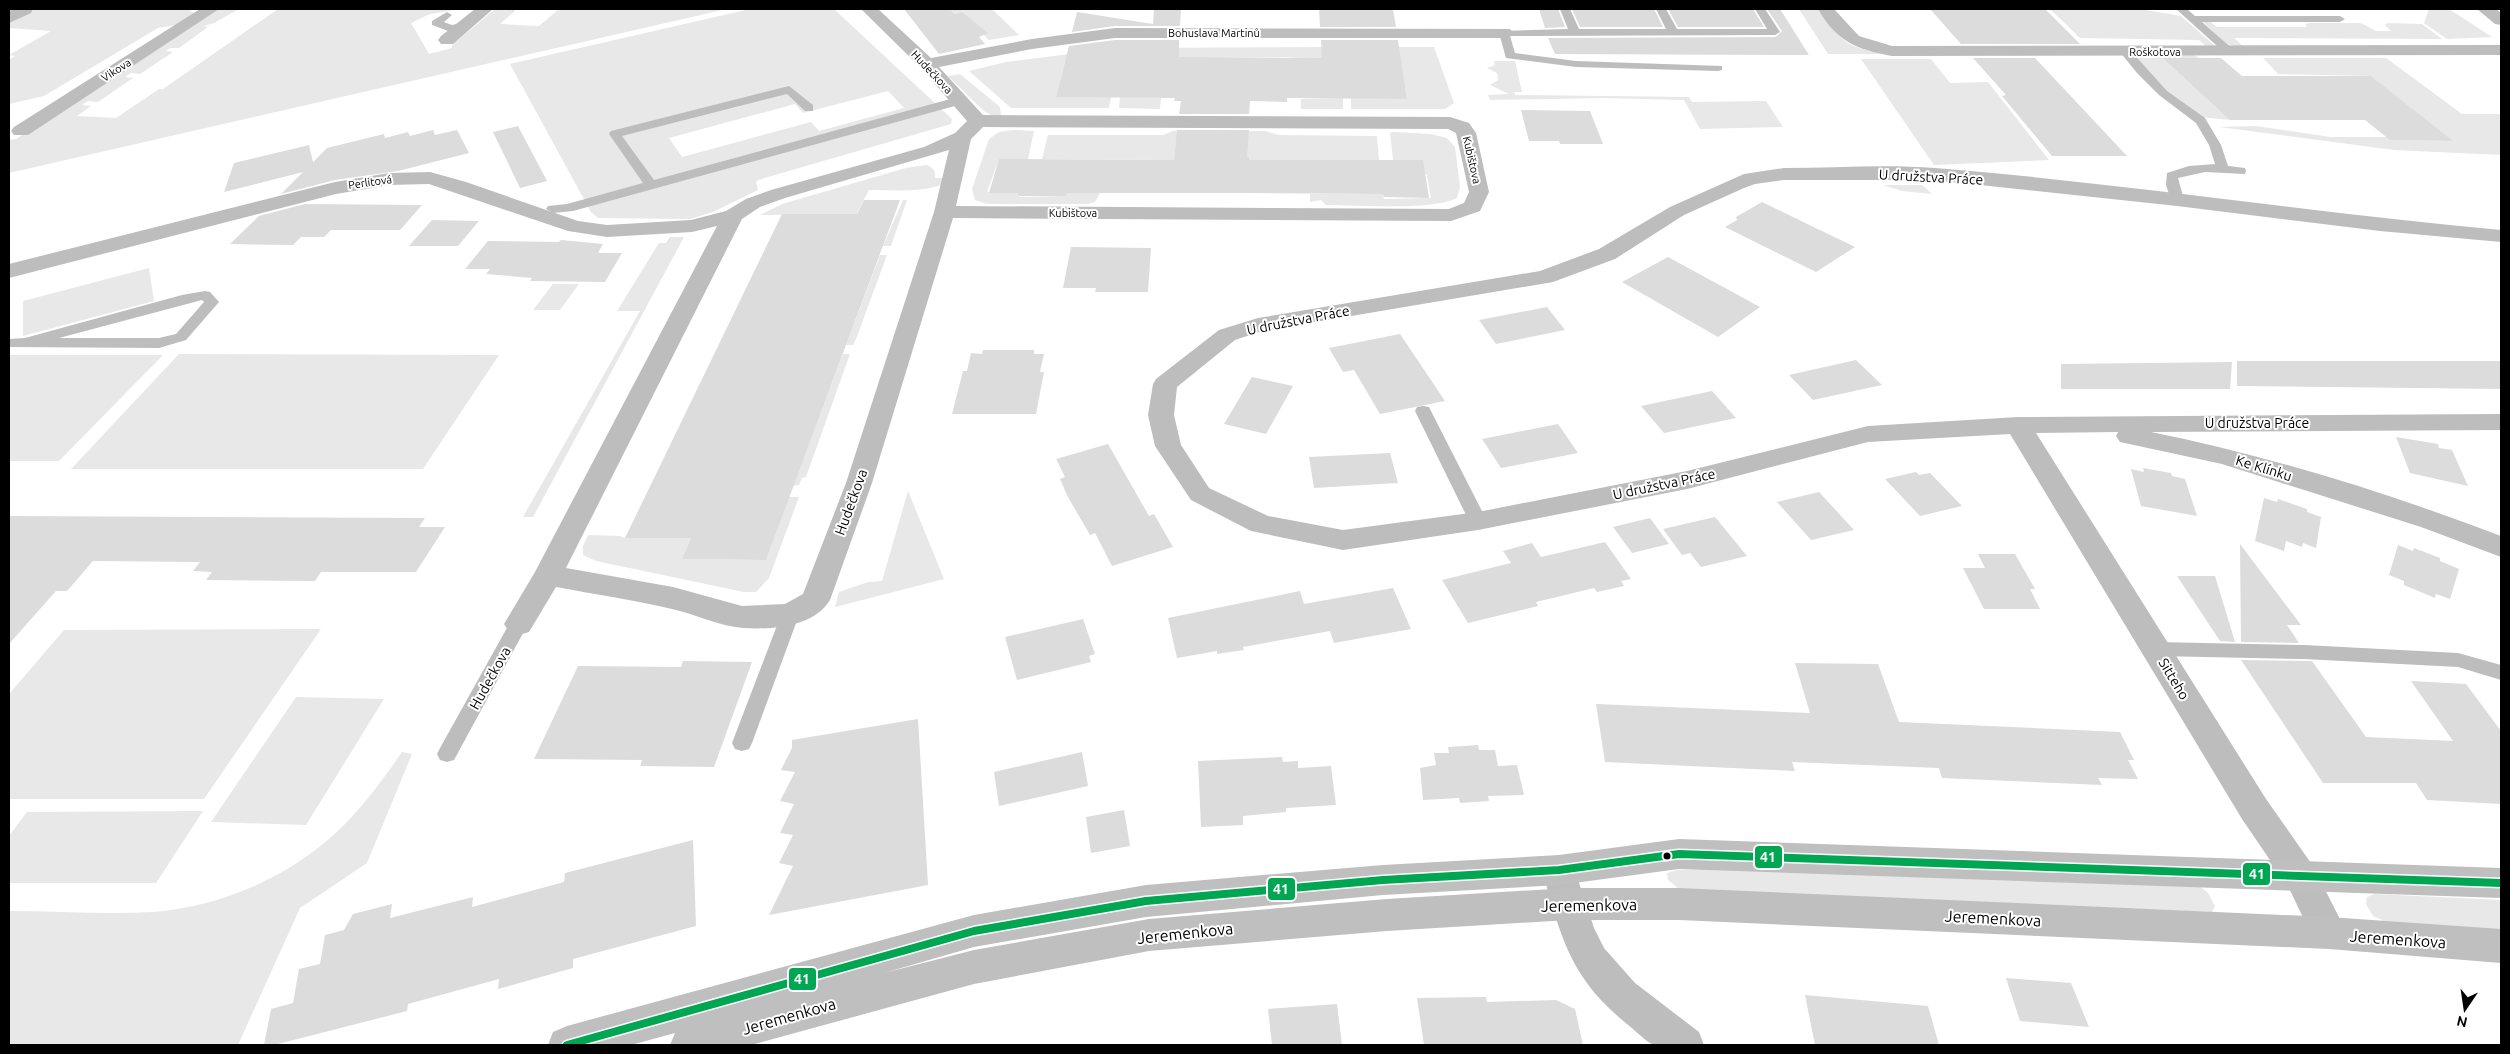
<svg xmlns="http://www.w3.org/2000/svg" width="2510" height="1054" font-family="Ubuntu,sans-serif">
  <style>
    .green { fill: #e8e8e8; fill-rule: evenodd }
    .building { fill: #dcdcdc }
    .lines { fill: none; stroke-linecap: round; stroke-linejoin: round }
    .lane { fill: #bdbdbd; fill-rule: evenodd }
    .street { fill: #bdbdbd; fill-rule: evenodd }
    .secondary { fill: #bfbfbf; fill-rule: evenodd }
    .bus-1-casing { stroke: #fff; stroke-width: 11 }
    .bus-1 { stroke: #00a651; stroke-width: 8 }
    .bus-dot { fill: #000; stroke: #fff; stroke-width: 2 }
    .labels { text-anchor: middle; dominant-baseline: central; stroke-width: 4; stroke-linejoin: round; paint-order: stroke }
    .far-street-label { font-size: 11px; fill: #000; stroke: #fff }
    .street-label { font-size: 14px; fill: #000; stroke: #fff }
    .near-street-label { font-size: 16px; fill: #000; stroke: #fff }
    .line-badge { stroke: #fff; stroke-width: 2 }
    .badge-label { font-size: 14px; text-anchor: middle; font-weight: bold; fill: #fff }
  </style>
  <rect width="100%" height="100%" fill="#fff"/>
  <g class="green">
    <polygon points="36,9 187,9 194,13 183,24 158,28 44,96 9,104 9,60 15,56 9,55 51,31 9,28 9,22"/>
    <polygon points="217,9 239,9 214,23 204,26 208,27 179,48 170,48 166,51 173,52 140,74 131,73 125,77 133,78 98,102 88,101 82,105 91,106 77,116 116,118 159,89 163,89 278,9 461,9 430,14 411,23 429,54 452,48 452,45 495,9 517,9 500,24 539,26 559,9 727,9 9,173 9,140 16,139"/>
    <path d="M750 9H834L952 119 951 124 758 180 756 182 758 190 713 212 690 219 598 218 591 212 510 64ZM888 91 904 108 819 131 811 122 682 157 669 138 795 104 803 113Z"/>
    <polygon points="950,9 992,9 1019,35 989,40 983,34 979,35"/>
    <path d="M1799 9H1818C1845 47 1849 49 1897 54H1828Z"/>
    <polygon points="2050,9 2140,9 2181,16 2215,46 2208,48 2199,40 2080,38"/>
    <polygon points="2429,9 2449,9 2492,37 2447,39 2424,23"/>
    <polygon points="2208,20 2217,27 2306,27 2306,24 2309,23 2361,23 2376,31 2391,31 2385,25 2388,23 2422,24 2442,39 2234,38 2245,48 2227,44 2203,22"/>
    <polygon points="1339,47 1339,61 1286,57 1180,58 1128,48"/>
    <polygon points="1347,47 1434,47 1454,103 1445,109 1351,109 1351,98 1407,99 1401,62 1356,62"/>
    <polygon points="1086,52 1110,61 1065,61 1056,97 1111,97 1109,108 1011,108 969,71 1006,62"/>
    <polygon points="2140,55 2194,55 2199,58 2230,120 2200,117 2161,87 2137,59"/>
    <polygon points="2263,58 2386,58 2462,114 2501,114 2501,155 2394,150 2219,127 2256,126 2331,137 2386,137 2391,140 2452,141 2371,76 2278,74"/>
    <polygon points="1861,59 1931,59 1950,83 1988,82 2049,160 1934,165"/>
    <polygon points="1494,61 1515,61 1522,92 1514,92 1515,95 1689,97 1692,102 1766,101 1783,127 1700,129 1684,100 1603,98 1490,100 1488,95 1509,94 1490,85 1498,80 1497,73 1487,68 1495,65"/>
    <polygon points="960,74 1000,107 1001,115 991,115 984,111 948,76"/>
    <polygon points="1120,97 1161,98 1160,109 1119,108"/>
    <polygon points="1343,98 1343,109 1301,109 1301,99"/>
    <polygon points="1014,130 1034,131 1028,159 999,159 987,192 1019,193 1019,197 1065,196 1067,193 1100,193 1095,202 1088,204 987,204 975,200 972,189 989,139 999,132"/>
    <polygon points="1173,131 1207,131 1176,143 1174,160 1042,159 1048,135 1163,135"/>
    <polygon points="1219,131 1265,131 1279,135 1377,136 1379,160 1249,160"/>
    <path d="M1393 132 1431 134 1447 138 1455 147 1460 187 1457 198C1430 211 1359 205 1326 205L1321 200 1310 202V194H1383L1384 199 1431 198 1427 175 1393 160 1390 133Z"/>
    <path d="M926 165C934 167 935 171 935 178H944V184C920 193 894 190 869 190L857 213 859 214 760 215 782 204 906 168Z"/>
    <polygon points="1883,185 1922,185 1932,194 1902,191"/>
    <polygon points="903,200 907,200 891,246 883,246"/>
    <polygon points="670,237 684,237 533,517 523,517 640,311 617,311 659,243 666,243"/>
    <polygon points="880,255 887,255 856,339 853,345 846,345"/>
    <polygon points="149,268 154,301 23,336 23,301"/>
    <polygon points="553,284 579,284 560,310 533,310"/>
    <polygon points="179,354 499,355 423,469 71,469"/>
    <polygon points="843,354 850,354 806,477 802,478 799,485 793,486"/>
    <polygon points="9,355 163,355 59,461 9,461"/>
    <polygon points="908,491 944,579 835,607 839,592 868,582 882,581"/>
    <polygon points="789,497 799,497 769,578 756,592 744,592 596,561 583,555 583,546 588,535 620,536 625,538 691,538 682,559 766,560"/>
    <polygon points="321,629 204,799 9,799 9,694 64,630"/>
    <polygon points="296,697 384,699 306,825 211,822"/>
    <path d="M402 752 412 754 367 863 300 908 238 1045H9V911C56 911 105 915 153 912 222 907 294 875 343 826 365 804 384 778 402 752Z"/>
    <polygon points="203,811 156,883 9,883 9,836 27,812"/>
    <polygon points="1740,868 2198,885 2208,893 2215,906 2212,912 1679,889 1668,880 1667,873 1677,870"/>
    <polygon points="2375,894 2501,900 2501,933 2395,926 2373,916 2366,904 2367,897"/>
  </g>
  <g class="building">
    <polygon points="904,9 950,9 955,14 962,12 988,33 979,37 985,44 939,54"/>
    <polygon points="1154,9 1181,9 1180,26 1115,26 1072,32 1077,12 1153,24"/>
    <polygon points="1319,9 1393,9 1396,27 1320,27"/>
    <polygon points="1539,9 1558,9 1565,27 1545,28"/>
    <polygon points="1572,9 1654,9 1663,27 1580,27"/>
    <polygon points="1668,9 1753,9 1764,27 1678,27"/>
    <polygon points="1767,9 1780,9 1809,55 1555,54 1548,38 1776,37 1782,31"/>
    <polygon points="1930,9 2045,9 2080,44 1961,44"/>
    <polygon points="1115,40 1179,40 1179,57 1322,58 1321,40 1398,40 1407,99 1287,98 1287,102 1250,101 1249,114 1179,114 1181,101 1174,101 1175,98 1056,97 1069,46"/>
    <polygon points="1973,58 2035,58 2127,156 2052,156 2002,96 2006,95"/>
    <polygon points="2163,58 2221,58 2242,76 2371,76 2453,141 2390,140 2365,120 2230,120"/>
    <polygon points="1521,110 1590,111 1603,144 1560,144 1559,141 1529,141"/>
    <polygon points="518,126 547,181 520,188 493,132"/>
    <polygon points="433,130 435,135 457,130 469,153 398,171 335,180 281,194 303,172 224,192 234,163 309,145 313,162 327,148 384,134 385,138 408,132 410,136"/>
    <polygon points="1177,130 1249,130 1247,157 1249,157 1249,160 1423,160 1429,198 1384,197 1383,194 1248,193 1067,193 1066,196 1018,196 1019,193 989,193 999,159 1174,160"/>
    <polygon points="864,200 900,200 766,560 682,559 691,538 625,538 782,214 857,214"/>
    <polygon points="1762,202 1855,247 1816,272 1725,227 1737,220 1736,217"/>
    <polygon points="305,204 422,205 400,230 331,230 324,237 301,237 293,245 230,244 259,216"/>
    <polygon points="432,220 479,221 458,246 409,246"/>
    <polygon points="561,240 603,244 598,253 622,253 605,282 530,281 532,278 486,274 490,269 465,269 488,241 559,242"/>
    <polygon points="1071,247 1151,248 1148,292 1095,292 1096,288 1063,288"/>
    <polygon points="1668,257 1760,307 1718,337 1622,282"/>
    <polygon points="1547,307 1565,330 1496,344 1479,320"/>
    <polygon points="1400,334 1445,401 1380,414 1354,370 1343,372 1329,348"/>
    <polygon points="983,350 1034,350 1034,354 1044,354 1040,372 1044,372 1036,414 952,414 963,371 967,371 971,353 982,354"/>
    <polygon points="1856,360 1882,385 1813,400 1789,375"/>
    <polygon points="2237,361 2501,361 2501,389 2237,386"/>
    <polygon points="2232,362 2230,389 2061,389 2061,364"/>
    <polygon points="1252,377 1293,386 1266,434 1224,424"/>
    <polygon points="1712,391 1736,418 1664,433 1641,406"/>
    <polygon points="1558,424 1578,453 1501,468 1482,439"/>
    <polygon points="2396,437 2438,444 2439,448 2452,450 2468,486 2410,473"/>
    <polygon points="1108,444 1149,516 1154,514 1173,547 1112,566 1095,533 1090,535 1068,497 1060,479 1065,477 1056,459"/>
    <polygon points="1390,453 1398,483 1314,488 1309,457"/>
    <polygon points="2143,468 2171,473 2172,476 2185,479 2197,516 2141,506 2131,469 2144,472"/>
    <polygon points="1916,472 1919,475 1930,473 1962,506 1920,516 1885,479"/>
    <polygon points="1819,492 1854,530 1811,540 1777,502"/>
    <polygon points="2264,498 2277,502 2278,499 2307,509 2307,512 2321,517 2316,548 2303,543 2302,547 2286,541 2284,551 2255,541"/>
    <polygon points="9,516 425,518 419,527 445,527 416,572 321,572 315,581 206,580 212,572 193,571 200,562 93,561 67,591 56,591 9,644"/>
    <polygon points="1715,517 1747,556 1701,567 1690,553 1682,555 1663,529"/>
    <polygon points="1650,518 1669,544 1632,553 1613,527"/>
    <polygon points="1605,542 1631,579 1621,581 1624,586 1597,592 1594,588 1536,602 1538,606 1468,623 1442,580 1511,563 1503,551 1532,543 1541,557"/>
    <polygon points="2240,544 2301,625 2287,625 2299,643 2241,642"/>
    <polygon points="2398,545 2413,551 2414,548 2440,558 2440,561 2459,569 2450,599 2436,594 2435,598 2404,585 2404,581 2389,575"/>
    <polygon points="1978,554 2015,554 2035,589 2030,589 2040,609 1984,609 1963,568 1985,568"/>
    <polygon points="2177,576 2215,576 2235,642 2220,641"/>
    <polygon points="1393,588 1411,629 1334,643 1330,631 1243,647 1244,650 1217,654 1217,651 1177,658 1168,618 1300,591 1304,604"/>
    <polygon points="1083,619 1095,654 1089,656 1091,662 1017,680 1005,637"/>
    <polygon points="2241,660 2312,661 2366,737 2453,741 2411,681 2466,684 2501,731 2501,804 2427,800 2416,783 2323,783"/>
    <polygon points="683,661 752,662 714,767 640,766 642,760 534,759 578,666 681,667"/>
    <polygon points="1795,663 1878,664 1899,722 2120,732 2134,760 2128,760 2138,779 2098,778 2102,785 1942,778 1939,768 1792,762 1795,771 1605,762 1596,704 1810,713"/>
    <polygon points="918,719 928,885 769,915 793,866 779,863 793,835 780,833 794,804 780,801 795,772 781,770 792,748 792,740"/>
    <polygon points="1478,745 1479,750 1495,750 1498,766 1517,765 1524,795 1488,796 1489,801 1460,803 1459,798 1423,800 1420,768 1436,765 1434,753 1449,753 1448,747"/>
    <polygon points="1082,752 1088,786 999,806 994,772"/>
    <polygon points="1282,757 1283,762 1298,761 1298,768 1331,766 1336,805 1286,808 1286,812 1243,816 1243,825 1201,827 1198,761"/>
    <polygon points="1124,810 1130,846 1091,853 1086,817"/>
    <polygon points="693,840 696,926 573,959 573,968 498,989 499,979 408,1004 407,1011 274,1045 264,1045 271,1009 293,1003 299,969 320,964 325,935 344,930 353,914 392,904 390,918 473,897 472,907 564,882 565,873"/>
    <polygon points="2006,978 2071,983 2089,1027 2020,1021"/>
    <polygon points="1805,995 1928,1006 1939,1045 1815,1045"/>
    <polygon points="1486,997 1487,1002 1556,1000 1575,1009 1583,1045 1424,1045 1417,998"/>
    <polygon points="1337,1004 1342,1045 1272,1045 1268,1009"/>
  </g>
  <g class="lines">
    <g class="lane">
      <polygon points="1560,9 1570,9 1579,29 1666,29 1656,9 1666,9 1677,29 1767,29 1755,9 1765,9 1780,32 1775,35 1510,36 1515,53 1576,61 1722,66 1722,70 1718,71 1576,67 1506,58 1499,33 1500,31 1568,29"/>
      <polygon points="2176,9 2187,9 2195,16 2340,16 2345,19 2340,22 2202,22 2234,50 2234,54 2226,54"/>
      <polygon points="447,12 452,15 444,22 452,25 466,22 471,25 451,32 432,25 432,21"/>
      <polygon points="2126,49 2130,50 2167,91 2205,118 2221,145 2228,166 2245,168 2246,171 2245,174 2205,172 2178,178 2184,200 2177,204 2172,203 2166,185 2167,173 2189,166 2215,164 2209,145 2196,123 2159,95 2137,73 2120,52"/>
      <polygon points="789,86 813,105 813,111 805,111 787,94 622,136 654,180 954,98 958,97 964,101 962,104 573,211 553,213 546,209 548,206 567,204 643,183 609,134 611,131"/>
      <path d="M205 291 210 292 219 302 186 340 159 348 9 347V339L25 338 182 295ZM202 300 204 302 176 334 159 338H59Z"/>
      <polygon points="1423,406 1429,407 1431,411 1487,521 1484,525 1478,527 1472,525 1469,521 1415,411 1417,407"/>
      <polygon points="790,608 797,610 799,615 752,743 749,749 742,751 735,749 732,743 781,615 783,610"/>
      <polygon points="519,617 526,619 528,624 454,760 447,762 440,760 437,754 440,748 512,619"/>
      <polygon points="2156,642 2304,645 2458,653 2501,665 2501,680 2458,667 2304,659 2156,656 2149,654 2146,649 2149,644"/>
    </g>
    <g class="street">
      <polygon points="13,9 33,9 31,13 9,23 9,11"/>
      <polygon points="200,9 219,9 28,135 14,135 11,131 14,127"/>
      <polygon points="475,9 493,9 453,44 441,44 438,40 441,36"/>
      <path d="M861 9H878L931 58 1032 39 1115 28 1510 29 1513 33 1510 37 1504 38H1115L1032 49 939 67 983 115 1450 117 1469 123 1476 133 1489 192 1480 211 1451 221 953 218 872 483 830 600C814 627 771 630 743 628 719 626 695 614 672 609 634 600 594 594 556 587L529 632 519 635 509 632 504 624 535 572 717 226 692 232 607 237 568 231 429 184 389 185 336 194 9 278V264L335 182 389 173 430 172 466 182 578 221 607 225 691 220 726 211 746 199 771 190 924 147 955 133 967 121 921 68ZM983 127 1448 129 1456 133 1469 192 1464 203 1449 209 956 206 971 139ZM949 150 934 212 846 483 803 594 785 604 742 606 673 587 566 568 742 219 760 207 785 198Z"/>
      <path d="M1818 9H1834L1859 36 1892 46 2501 45V55L1892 56C1856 49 1837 42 1818 9Z"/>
      <polygon points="2477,9 2496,9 2501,13 2501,25 2495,24"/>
      <path d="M1784 168C1834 168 1885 164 1935 168 2124 183 2312 213 2501 230V242L2380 231 2177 206 1933 180H1784L1755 184 1744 188 1684 215 1615 259 1553 282 1262 331 1235 340 1177 387 1174 415 1181 445 1209 488 1268 516 1343 530 1478 512 1687 471 1868 426 2018 417 2501 414V430L2151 432C2270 456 2388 493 2501 536V557L2421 527 2222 464 2120 442 2116 436 2118 432 2036 433 2266 799 2313 866 2347 933 2342 945 2329 949 2316 945 2289 888 2242 819 2010 434 1868 442 1687 489 1478 530 1343 550 1251 531 1191 500 1155 446 1148 415 1153 384 1156 379 1219 330 1258 318 1540 271 1599 249 1670 207 1744 174Z"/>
      <path d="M1559 855 1571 859 1594 928 1604 948 1635 983 1699 1032 1704 1045C1692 1045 1664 1049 1654 1045 1645 1041 1635 1030 1627 1024 1570 978 1561 937 1542 870L1547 859Z"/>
    </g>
    <polygon class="secondary" points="1679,839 2501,868 2501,898 1679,869 1559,885 1383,895 1146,917 974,947 884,973 974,950 1149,919 1387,899 1569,888 1679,888 2329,917 2501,929 2501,963 2329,949 1679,920 1569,920 1387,931 1149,951 974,984 751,1045 670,1045 675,1033 631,1045 548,1045 553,1032 567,1026 974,915 1146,885 1383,865 1559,855"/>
    <g class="bus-1-casing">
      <polyline id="bus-1" points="567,1045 974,931 1146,901 1383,880 1559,870 1679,854 2501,883"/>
    </g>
    <use href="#bus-1" class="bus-1"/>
  </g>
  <circle class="bus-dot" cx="1667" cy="856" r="4.5"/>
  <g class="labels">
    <g class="far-street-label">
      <text x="1214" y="33">Bohuslava Martinů</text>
      <text x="2155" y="52">Roškotova</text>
      <text transform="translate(116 70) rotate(-33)">Vikova</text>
      <text transform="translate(932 72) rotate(47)">Hudečkova</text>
      <text transform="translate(1472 160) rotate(77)">Kubištova</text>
      <text transform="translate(370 182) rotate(-8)">Perlitová</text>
      <text x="1073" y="213">Kubištova</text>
    </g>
    <g class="street-label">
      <text transform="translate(1931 177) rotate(3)">U družstva Práce</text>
      <text transform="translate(1298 320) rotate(-11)">U družstva Práce</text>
      <text x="2257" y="423">U družstva Práce</text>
      <text transform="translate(2264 468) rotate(17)">Ke Klínku</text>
      <text transform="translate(1664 484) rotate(-12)">U družstva Práce</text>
      <text transform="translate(851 502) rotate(-70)">Hudečkova</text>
      <text transform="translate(490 678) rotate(-61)">Hudečkova</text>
      <text transform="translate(2174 679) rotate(59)">Sitteho</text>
    </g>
    <g class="near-street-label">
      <text transform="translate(1589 905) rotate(-1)">Jeremenkova</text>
      <text transform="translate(1993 918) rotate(3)">Jeremenkova</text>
      <text transform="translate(1185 933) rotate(-6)">Jeremenkova</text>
      <text transform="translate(2398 939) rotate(4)">Jeremenkova</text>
      <text transform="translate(789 1016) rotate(-16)">Jeremenkova</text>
    </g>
  </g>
  <g class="line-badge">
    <rect x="1754" y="845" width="29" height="24" rx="5" fill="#00a651"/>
    <rect x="2242" y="862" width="29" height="24" rx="5" fill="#00a651"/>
    <rect x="1267" y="877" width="29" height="24" rx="5" fill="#00a651"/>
    <rect x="788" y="967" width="29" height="24" rx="5" fill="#00a651"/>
  </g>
  <g class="badge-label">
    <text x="1768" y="862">41</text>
    <text x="2257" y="879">41</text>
    <text x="1281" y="894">41</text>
    <text x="802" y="984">41</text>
  </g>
  <rect width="2510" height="1054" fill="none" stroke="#000000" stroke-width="20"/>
  <g transform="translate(2465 1009) rotate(193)" stroke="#ffffff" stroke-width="4" paint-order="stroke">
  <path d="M0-4L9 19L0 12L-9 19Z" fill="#000000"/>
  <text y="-8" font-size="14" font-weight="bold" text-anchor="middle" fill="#000000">N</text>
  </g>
</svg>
